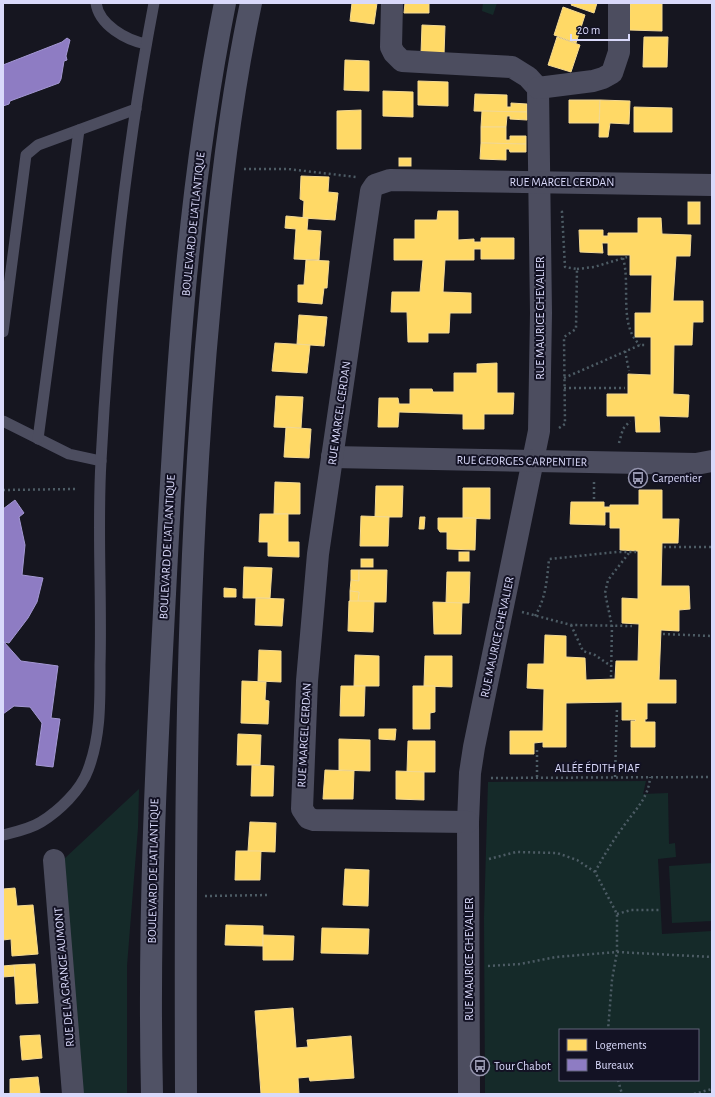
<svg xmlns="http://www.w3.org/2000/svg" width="715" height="1097" font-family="'Alegreya Sans',sans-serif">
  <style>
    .green { fill: #152a29; fill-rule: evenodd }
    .homes { fill: #ffd966; stroke: #f4d992 }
    .offices { fill: #8e7cc3; stroke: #a498d4 }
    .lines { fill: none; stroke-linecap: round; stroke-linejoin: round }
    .path { stroke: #4d5c65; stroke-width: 2.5; stroke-dasharray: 2 3; stroke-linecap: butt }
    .service { stroke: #4c4d5f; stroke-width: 11 }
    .minor { stroke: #4c4d5f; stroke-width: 22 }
    .secondary { stroke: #505265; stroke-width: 22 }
    .labels { text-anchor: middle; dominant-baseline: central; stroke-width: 4; stroke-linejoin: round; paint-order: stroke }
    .street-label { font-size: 12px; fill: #d9d9fa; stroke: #131224 }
    .poi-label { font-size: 12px; fill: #d9d9fa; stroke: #131224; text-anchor: start }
  </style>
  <rect width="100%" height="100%" fill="#161620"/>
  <g class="green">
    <polygon points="483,3 497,3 493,15 482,11"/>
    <path d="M646 781 643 794 668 793 669 844 675 843 676 857 658 859 662 934 712 931V1094H485L484 918 488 782ZM560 1030H698V1080H560Z"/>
    <polygon points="139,789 138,828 127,966 127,1094 83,1094 64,859"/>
    <polygon points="712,863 712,921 672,923 669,866"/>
  </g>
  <g class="homes">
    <polygon points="352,3 377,3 374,24 350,21"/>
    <polygon points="405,3 429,3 429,13 404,13"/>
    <polygon points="572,3 597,3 594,13 571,5"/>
    <polygon points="630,3 662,3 662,31 629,30"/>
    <polygon points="563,7 585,15 576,43 554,35"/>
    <polygon points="422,25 445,26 444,55 421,54"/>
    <polygon points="557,37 580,45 571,72 548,65"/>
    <polygon points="644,37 668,37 667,67 643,67"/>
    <polygon points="345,60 369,61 369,91 344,90"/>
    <polygon points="418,81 448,82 448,106 418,105"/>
    <polygon points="383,91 413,92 413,117 383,116"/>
    <polygon points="475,94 507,95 507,107 511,107 511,103 527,104 527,112 474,111"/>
    <polygon points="569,100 600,100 599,123 569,123"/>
    <polygon points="600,100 630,101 629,124 610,123 608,137 599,137"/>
    <polygon points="634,107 672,108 672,132 634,132"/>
    <polygon points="361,110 361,149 337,149 337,111"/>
    <polygon points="482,111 527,112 527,120 510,119 510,116 507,116 506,127 481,127"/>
    <polygon points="481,127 506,127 506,140 510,140 510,136 526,136 526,144 481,143"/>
    <polygon points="481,143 526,144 526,152 510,152 509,149 506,149 506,160 480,159"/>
    <rect x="399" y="158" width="12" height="8"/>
    <polygon points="301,176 329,177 328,192 338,193 335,220 303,218 304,201 300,199"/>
    <rect x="688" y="202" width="12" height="22"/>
    <polygon points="438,211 458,211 458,240 474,239 474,242 481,242 481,238 514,238 514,259 481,259 481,249 474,249 474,260 445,260 443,292 471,293 471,313 450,313 449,333 428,333 428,342 408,342 407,312 391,312 392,292 420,292 423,260 394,260 394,239 415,239 415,220 437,220"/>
    <polygon points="286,216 308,218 307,230 321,231 319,260 294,259 296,229 285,228"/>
    <polygon points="638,218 661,218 662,234 691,235 690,256 676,256 673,301 703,301 703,322 693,322 692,345 674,345 673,394 689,395 688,417 659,416 660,432 636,432 635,416 607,416 607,394 628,394 628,374 651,375 651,337 635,337 635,313 651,313 652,275 630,275 630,255 608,255 608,243 602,243 603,253 580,252 579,230 603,230 603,236 608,236 608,233 638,233"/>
    <polygon points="306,260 329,261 327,288 324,288 322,304 298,302 298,285 304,285"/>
    <polygon points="299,315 327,317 324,346 297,344"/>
    <polygon points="275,343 310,345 307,373 272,371"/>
    <polygon points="497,363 497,393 514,393 513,414 484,414 484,429 463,429 463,414 399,412 398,427 378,427 379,398 398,398 399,404 410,404 410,389 432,389 433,392 454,392 454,373 477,373 477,364"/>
    <polygon points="276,396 303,397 301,428 274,427"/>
    <polygon points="286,427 311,429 309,458 284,457"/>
    <polygon points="275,482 300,483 300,514 274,514"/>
    <polygon points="376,486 403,486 402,517 375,517"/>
    <polygon points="463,488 490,488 490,519 463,518"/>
    <polygon points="639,490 662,490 662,519 679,519 678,543 662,543 661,586 689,586 690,609 679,610 679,631 661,630 659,680 676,680 676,703 647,703 647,719 645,719 645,722 655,722 655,747 631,747 631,721 635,721 636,720 622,720 622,702 566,703 566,747 543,747 543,742 534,743 534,754 510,754 510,731 543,731 544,689 527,688 528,664 544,664 545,635 566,636 566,657 585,658 586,680 615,679 616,661 638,661 639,624 622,623 622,598 638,599 638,551 620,550 620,528 610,528 610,512 605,512 605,525 570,524 571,502 604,502 604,507 610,507 610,505 639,505"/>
    <polygon points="260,514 288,514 288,542 299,542 299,557 268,556 268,542 259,542"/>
    <polygon points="361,516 389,517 388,546 360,546"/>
    <polygon points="420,517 425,517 424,529 419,529"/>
    <polygon points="438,518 476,518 475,550 447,549 447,532 440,532 438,529"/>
    <rect x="459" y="552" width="10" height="9"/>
    <rect x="361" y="559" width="12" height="8"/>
    <polygon points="244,567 272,568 270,598 243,598"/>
    <polygon points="351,570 359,570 359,581 351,580"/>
    <polygon points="359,570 387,570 386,602 358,602 359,592 350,591 351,580 359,581"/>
    <polygon points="447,572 470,572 469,603 446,603"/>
    <polygon points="224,588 236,589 236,597 224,597"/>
    <polygon points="350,591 359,592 358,602 350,601"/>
    <polygon points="256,598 284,599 282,626 255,625"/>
    <polygon points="349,601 374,601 373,632 348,631"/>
    <polygon points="433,602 462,603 461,634 434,634"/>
    <polygon points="259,650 281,651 281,682 258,681"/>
    <polygon points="355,655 379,656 379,686 354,686"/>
    <polygon points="425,656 452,656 452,687 424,686"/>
    <polygon points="242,681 266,682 265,700 269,701 268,724 241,723"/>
    <polygon points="341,686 365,686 364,716 340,716"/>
    <polygon points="413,686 435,686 435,712 430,713 430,729 413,729"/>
    <polygon points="379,729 396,729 395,740 379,739"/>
    <polygon points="238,734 261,735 260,765 237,765"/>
    <polygon points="339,739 370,740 370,771 339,770"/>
    <polygon points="408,741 435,741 435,772 407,772"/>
    <polygon points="252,765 274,766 273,796 251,796"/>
    <polygon points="325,770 354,771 353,799 323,799"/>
    <polygon points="396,771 424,772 424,800 396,799"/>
    <polygon points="250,822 276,823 275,852 248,851"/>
    <polygon points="236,851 261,851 260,880 235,880"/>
    <polygon points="345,869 369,870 368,906 343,905"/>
    <polygon points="15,888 17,906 33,905 38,954 12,956 11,939 3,940 3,889"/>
    <polygon points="226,925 263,926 263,946 225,945"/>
    <polygon points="322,928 369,929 368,954 321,953"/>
    <polygon points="263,935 294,936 293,960 263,960"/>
    <polygon points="35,964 38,1003 16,1004 14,965"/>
    <polygon points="14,965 15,976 3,977 3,966"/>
    <polygon points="293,1008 296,1048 308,1047 307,1040 351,1036 354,1078 310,1081 309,1077 298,1078 299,1094 261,1094 255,1011"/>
    <polygon points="40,1035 42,1058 22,1060 20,1036"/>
    <polygon points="38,1077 40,1094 3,1094 10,1094 10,1079"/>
  </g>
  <g class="offices">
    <polygon points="67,38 70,40 66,56 67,60 64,61 61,79 59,83 10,101 9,104 3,106 3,65 62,42"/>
    <polygon points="15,500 24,513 19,517 25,545 22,575 43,578 37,602 28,618 9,643 4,642 21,661 58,666 51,718 60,719 53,767 36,765 42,723 30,707 14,706 3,714 3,509"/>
  </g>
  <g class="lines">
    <g class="path">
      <polyline points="244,169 288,169 356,177"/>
      <path d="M623 258C631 285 618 325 640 345"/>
      <polyline points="577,269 594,267 627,257"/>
      <polyline points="625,351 629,371"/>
      <polyline points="564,378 640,345 647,345"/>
      <polyline points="564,388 625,388"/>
      <polyline points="559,428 565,424 564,337 576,329 577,269 565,267 562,212 561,211"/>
      <polyline points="619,443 623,429 630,421"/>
      <polyline points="594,482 594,500"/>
      <polyline points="3,490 75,489"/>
      <polyline points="664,547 712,547"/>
      <polyline points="522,612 571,625 632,626"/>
      <path d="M535 616C546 598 547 579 549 559L617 552H636"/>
      <polyline points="571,625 583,651 595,655 611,666"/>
      <polyline points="663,634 712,636"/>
      <polyline points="611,677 612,626 605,593 608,580 629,553"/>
      <polyline points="537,777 537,747"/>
      <polyline points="615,777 617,707"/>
      <polyline points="491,778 712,777"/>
      <polyline points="489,859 516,852 557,853 577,860 595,872 617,914 617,952 612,980 608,1030"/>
      <path d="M595 872C603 857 612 842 623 827 634 811 649 798 650 777"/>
      <polyline points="205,896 270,895"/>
      <polyline points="617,914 631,910 661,910"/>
      <polyline points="488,966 520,964 556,957 617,952 712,957"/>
      <polyline points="618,1080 622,1094"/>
      <polyline points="694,1094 712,1089"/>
    </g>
    <g class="service">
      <path d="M96 3C99 25 126 40 146 44"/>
      <polyline points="3,332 26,155 38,145 136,109"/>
      <polyline points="3,421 69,454 101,461"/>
      <polyline points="38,439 79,130"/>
      <path d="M3 835C15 832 30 829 41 822 59 811 81 790 88 770 101 736 100 701 100 665 102 597 97 529 101 461 109 308 125 154 154 3"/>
    </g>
    <g class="minor">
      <polyline points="392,3 391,47 394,53 402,61 512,67 528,77 538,88 541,313 539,431 474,747 470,773 468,822 469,1094"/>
      <polyline points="538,88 593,81 603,78 612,73 619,52 619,3"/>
      <polyline points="332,457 696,464 712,461"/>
      <polyline points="468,822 314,820 308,818 302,809 307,681 318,554 371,191 375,185 390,180 712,185"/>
      <polyline points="54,860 73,1094"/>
    </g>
    <g class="secondary">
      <path d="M152 1094C148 927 156 760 165 594 175 396 186 197 225 3"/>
      <path d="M186 1094C185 830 185 566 210 303 219 203 230 101 251 3"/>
    </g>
  </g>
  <defs>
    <g id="bus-ring" transform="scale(1)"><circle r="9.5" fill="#131224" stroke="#9595ae" stroke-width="1.5"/><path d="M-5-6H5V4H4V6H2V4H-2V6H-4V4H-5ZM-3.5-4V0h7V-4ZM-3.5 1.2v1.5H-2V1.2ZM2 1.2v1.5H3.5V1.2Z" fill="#9595ae"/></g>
  </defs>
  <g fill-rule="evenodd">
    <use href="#bus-ring" x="638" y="478"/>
    <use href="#bus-ring" x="480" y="1066"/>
  </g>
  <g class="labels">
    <g class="street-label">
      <text x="562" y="182">RUE MARCEL CERDAN</text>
      <text transform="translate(193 224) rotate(-84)">BOULEVARD DE L'ATLANTIQUE</text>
      <text transform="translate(540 318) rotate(-90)">RUE MAURICE CHEVALIER</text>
      <text transform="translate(339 413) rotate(-82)">RUE MARCEL CERDAN</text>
      <text transform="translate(522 461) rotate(1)">RUE GEORGES CARPENTIER</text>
      <text transform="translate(167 547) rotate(-87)">BOULEVARD DE L'ATLANTIQUE</text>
      <text transform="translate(497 637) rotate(-78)">RUE MAURICE CHEVALIER</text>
      <text transform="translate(304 735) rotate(-87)">RUE MARCEL CERDAN</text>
      <text x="597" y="768">ALLÉE ÉDITH PIAF</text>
      <text transform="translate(153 871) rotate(-89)">BOULEVARD DE L'ATLANTIQUE</text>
      <text transform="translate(469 959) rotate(-90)">RUE MAURICE CHEVALIER</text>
      <text transform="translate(64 977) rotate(-95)">RUE DE LA GRANGE AUMONT</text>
    </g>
    <g class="poi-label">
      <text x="652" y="478">Carpentier</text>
      <text x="494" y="1066">Tour Chabot</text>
    </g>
  </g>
  <rect width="715" height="1097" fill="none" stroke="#d9d9fa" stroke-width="8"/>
  <rect x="559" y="1029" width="140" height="52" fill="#131224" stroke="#62627a"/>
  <rect x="567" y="1039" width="20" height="12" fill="#ffd966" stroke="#62627a"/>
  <text x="595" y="1049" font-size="12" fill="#d9d9fa">Logements</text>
  <rect x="567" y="1059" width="20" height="12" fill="#8e7cc3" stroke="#62627a"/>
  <text x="595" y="1069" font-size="12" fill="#d9d9fa">Bureaux</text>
  <path d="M571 34v6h58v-6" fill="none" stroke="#d9d9fa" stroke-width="2"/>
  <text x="577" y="34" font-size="12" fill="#d9d9fa" stroke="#131224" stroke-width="3" paint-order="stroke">20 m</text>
</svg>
